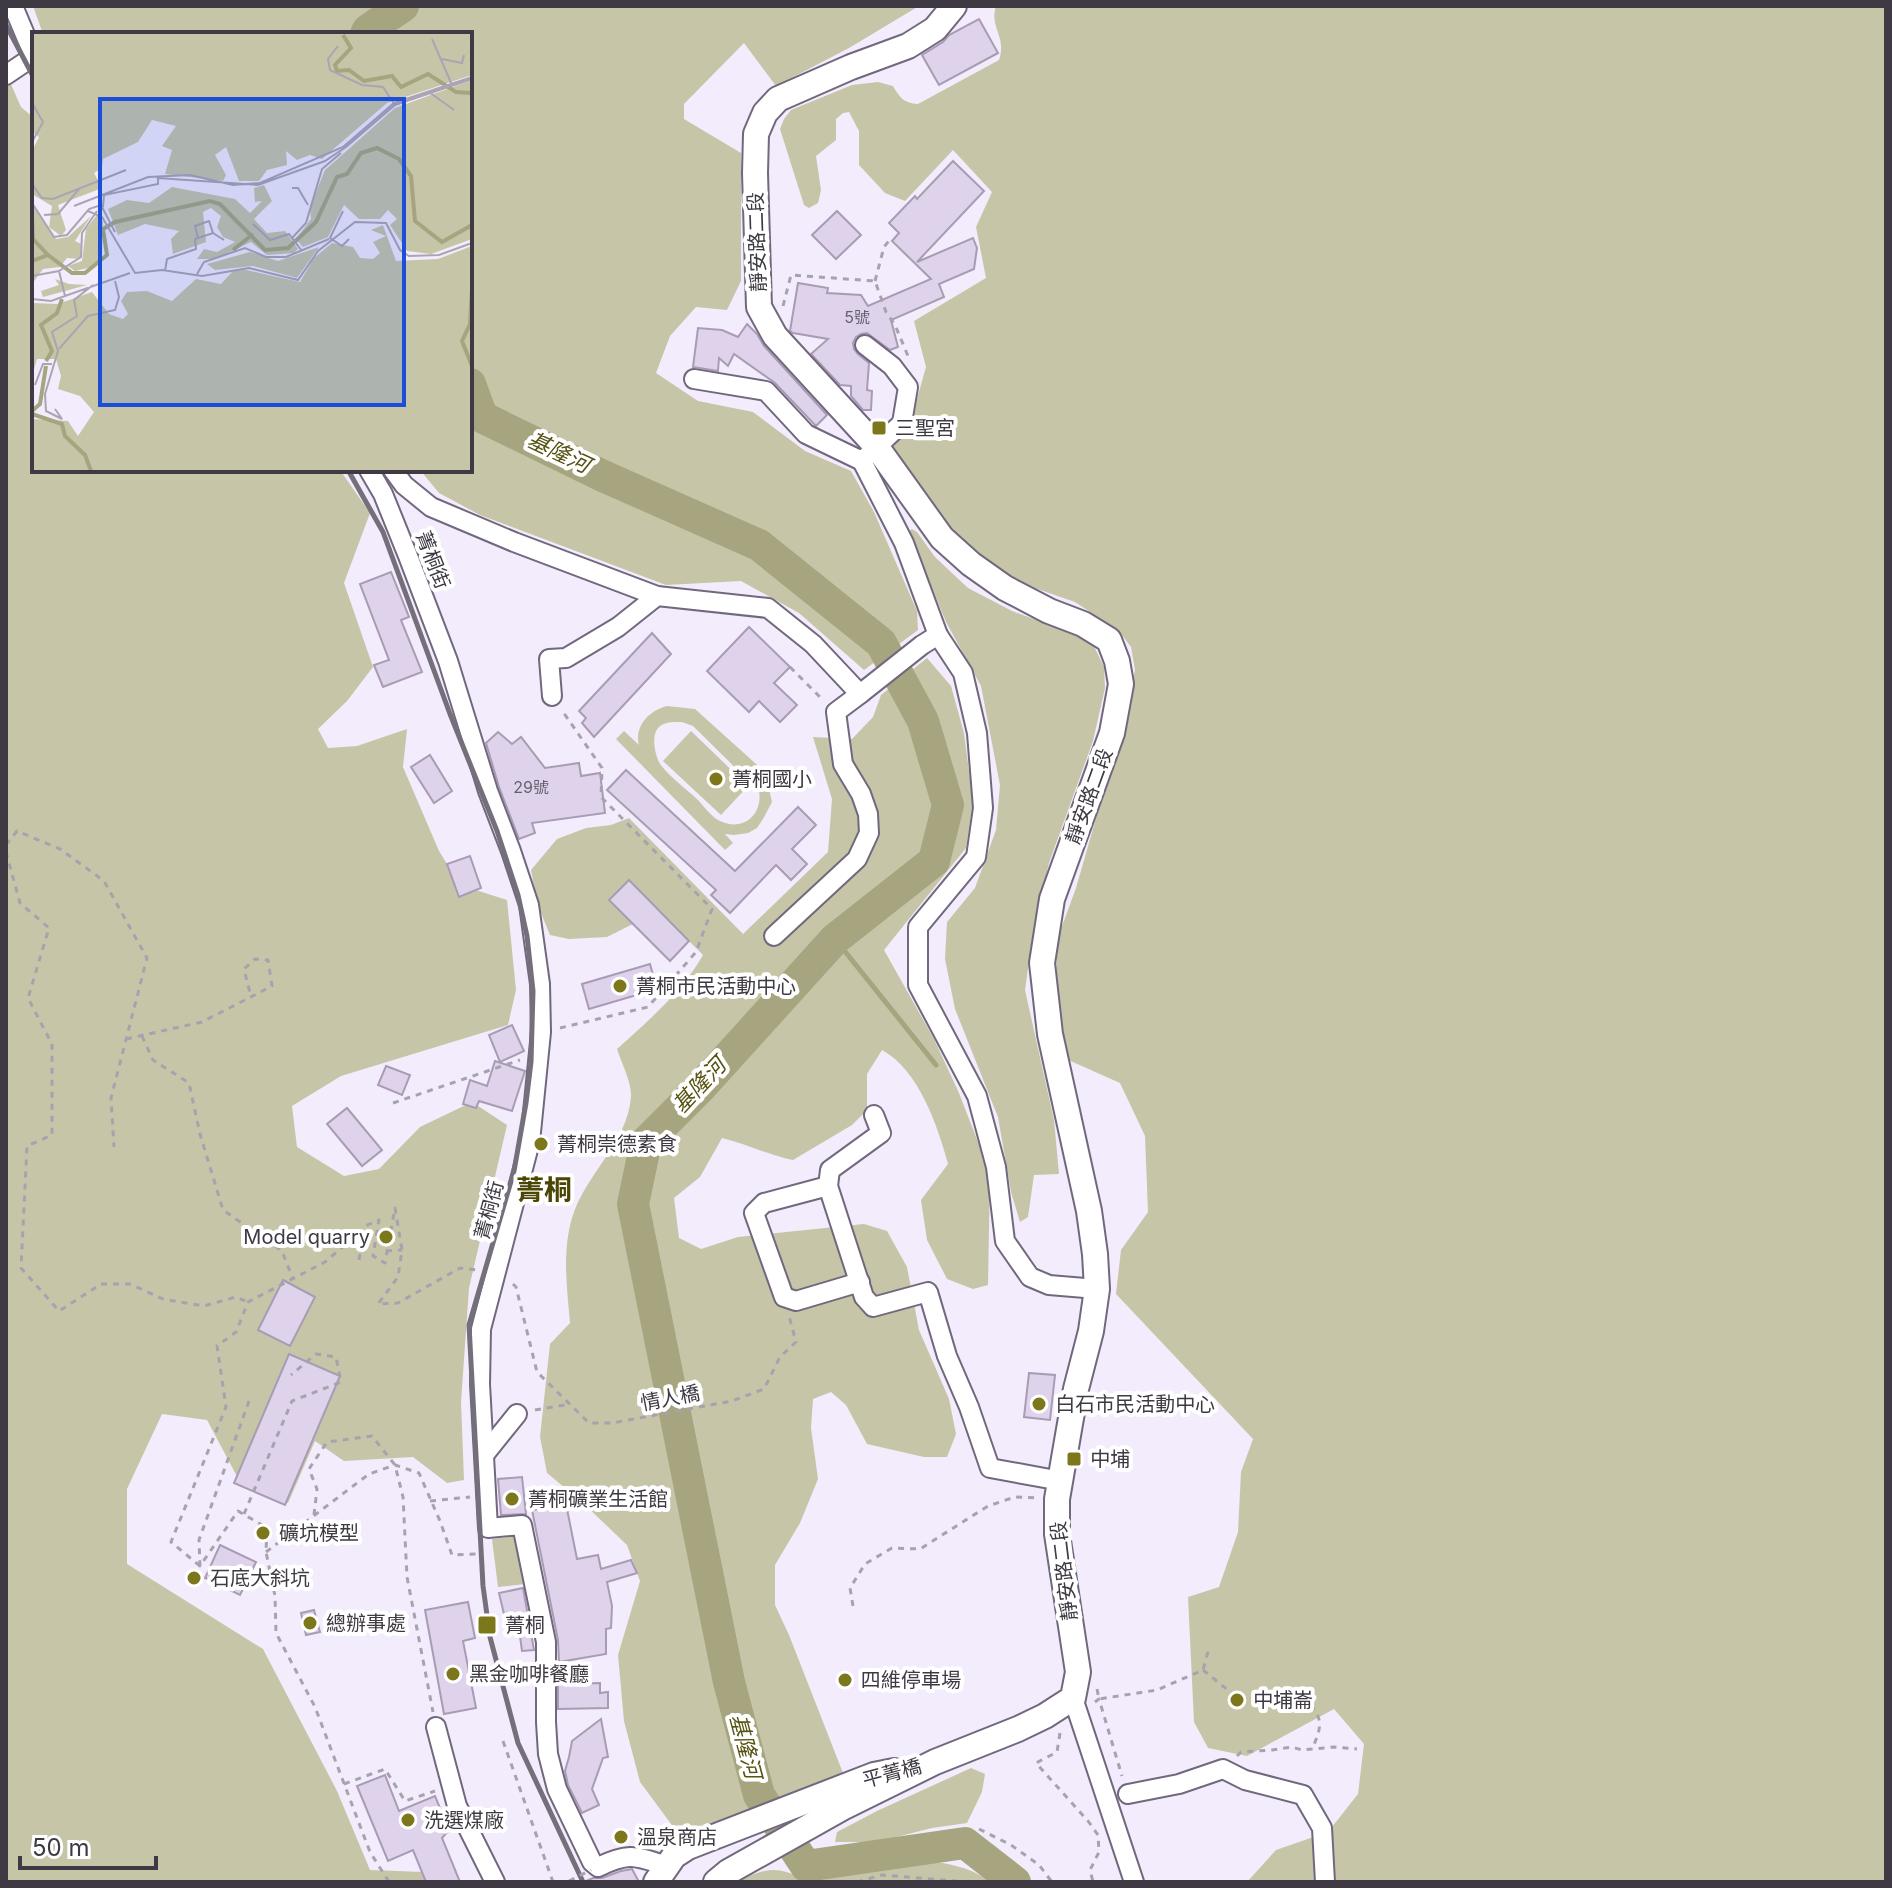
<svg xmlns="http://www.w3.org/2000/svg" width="1892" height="1888" font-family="Inter,'Noto Sans TC',sans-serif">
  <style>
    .green { fill: #c7c5a7; fill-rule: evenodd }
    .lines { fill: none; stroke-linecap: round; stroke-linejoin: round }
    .stream { stroke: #a6a57f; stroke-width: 5 }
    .river { stroke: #a6a57f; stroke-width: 32 }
    .building { fill: #dfd3ec; stroke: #a89cb4; stroke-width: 2 }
    .minor-casing { stroke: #72687e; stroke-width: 22 }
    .major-casing { stroke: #72687e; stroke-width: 28 }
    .path { stroke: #a8a2af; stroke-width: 3; stroke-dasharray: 6 6; stroke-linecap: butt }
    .minor { stroke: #fff; stroke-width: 18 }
    .major { stroke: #fff; stroke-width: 24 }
    .rail { stroke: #756f7b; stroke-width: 5 }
    .path-bridge { stroke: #a8a2af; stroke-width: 3; stroke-dasharray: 6 6; stroke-linecap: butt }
    .poi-dot { fill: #7c771b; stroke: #fff; stroke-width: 3 }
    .labels { text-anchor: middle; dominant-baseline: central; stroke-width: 8; stroke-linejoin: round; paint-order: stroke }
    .number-label { font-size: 16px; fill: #66606d }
    .street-label { font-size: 20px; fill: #3e3943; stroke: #fff }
    .poi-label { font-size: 20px; fill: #3e3943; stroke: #fff; text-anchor: start }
    .water-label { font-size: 22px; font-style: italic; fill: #565211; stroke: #fff }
    .district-label { font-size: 28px; font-weight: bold; fill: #4b4604; stroke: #fff }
    .inset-river { fill: none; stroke: #a6a57f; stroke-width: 4 }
    .inset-road { fill: none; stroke: #aba4b2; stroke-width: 2 }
    .view { fill: #1d4ed8; fill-opacity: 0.15; stroke: #1d4ed8; stroke-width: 4 }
    .inset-edge { fill: none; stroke: #3e3943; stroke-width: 4 }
  </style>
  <rect width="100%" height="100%" fill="#f3ecfc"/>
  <g class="green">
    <polygon points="33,6 919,6 849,48 776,86 744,43 684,104 684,119 741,153 741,281 727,310 696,307 670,336 656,373 698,401 753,412 805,451 851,471 874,512 917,611 918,630 864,670 799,613 741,581 666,585 480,515 439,493 420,470 470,470 470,34 43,34"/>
    <path d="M996 6H1886V1882H1247L1276 1850 1328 1832 1358 1794 1364 1744 1334 1709 1247 1756 1208 1748 1194 1722 1188 1597 1219 1587 1238 1532 1241 1472 1253 1439 1116 1294 1121 1250 1148 1212 1145 1136 1120 1083 1066 1059 1056 978 1057 940 1076 888 1125 717 1135 670 1131 647 1119 631 1075 602 1026 585 983 563 951 531 891 450 910 424 926 367 914 321 986 278 976 227 992 192 953 150 905 201 885 193 859 165V131L849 112 843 113 836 119V140L816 156 821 190 818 203 809 208 804 205 780 129 784 119 791 110 852 85 878 82 893 86C900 98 904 103 918 104L999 60C1007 36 989 28 996 6Z"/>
    <polygon points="6,73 21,107 34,118 34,470 340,470 370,513 344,583 373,667 347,701 318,729 328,748 357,746 407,729 403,767 439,851 460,885 507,900 516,990 508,1025 341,1076 292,1106 297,1147 344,1176 379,1169 420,1127 472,1102 507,1125 469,1288 461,1402 464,1480 447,1483 413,1457 344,1461 315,1441 288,1503 240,1482 207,1420 162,1414 127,1489 127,1564 263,1649 337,1791 370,1870 423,1872 430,1882 6,1882"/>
    <polygon points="912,529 917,532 935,557 968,588 1012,611 1072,633 1093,644 1104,667 1105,688 1093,741 1049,863 1032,939 1025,990 1054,1120 1059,1174 1034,1175 1028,1217 1020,1222 1011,1192 998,1117 955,1009 945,959 947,922 975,888 996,830 1000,785 981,686 946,622 915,547 910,530"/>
    <path d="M927 658 951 686 964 733 973 802 966 848 884 950 934 1039 959 1093 990 1173 988 1285 973 1289 947 1279 927 1240 921 1200 948 1164C938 1127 919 1070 882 1050L867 1074V1110L852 1125 793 1160C769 1155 746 1144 722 1138L700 1177 674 1198 679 1238 701 1249 738 1237 864 1224 887 1231 907 1267 919 1330 949 1399 956 1434 947 1457H924L867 1444 846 1405 831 1392 813 1399 811 1428 818 1479 800 1523 775 1565V1605L789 1635 843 1773 680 1836 640 1782 624 1721 618 1655 640 1581 627 1545 582 1502 547 1473 540 1437 550 1344 570 1323C567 1288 562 1252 572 1218 585 1174 628 1143 631 1096 632 1084 621 1061 617 1049 648 1021 682 992 703 955L629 881 633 924 607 937 569 939 550 935 537 903 531 870 557 839 586 828 611 825 629 818 743 934 828 852 832 799 813 737 852 739 873 717 881 695Z"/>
    <path d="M667 706 695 709 765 772 772 802 763 819 757 828 748 833 734 835 725 834 733 843 725 850 616 739 624 731 639 745C634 726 650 710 667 706ZM682 722 693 726 759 791C763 815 743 832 720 821 711 817 703 805 697 799 686 789 669 776 660 764 655 755 651 736 658 728 664 721 675 722 682 722Z"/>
    <polygon points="691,731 748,786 721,815 663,761"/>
    <polygon points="519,1536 525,1584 498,1587 492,1539"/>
    <polygon points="971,1768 985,1774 982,1792 967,1823 932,1828 877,1842 835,1842 837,1832 877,1811"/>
    <path d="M916 1859C942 1863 969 1865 990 1882H736C770 1866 777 1866 811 1882L857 1866Z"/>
  </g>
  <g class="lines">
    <polyline class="stream" points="835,939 936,1065"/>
    <g class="river">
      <polyline points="366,34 368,30 403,6"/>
      <polyline points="470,384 482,417 603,476 759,545 881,643 923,721 948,805 934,861 835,939 700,1088 646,1142 633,1204 729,1682 759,1795 806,1866 965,1843 1015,1882"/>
    </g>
  </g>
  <g class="building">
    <polygon points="979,19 998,53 939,85 922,55 943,42 949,35"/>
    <polygon points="953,161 984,191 917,262 973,238 977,248 974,269 939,284 944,297 891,320 898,347 890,350 867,333 861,334 856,337 853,343 854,349 858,354 869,363 867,390 872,391 871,410 863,410 851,396 851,386 840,385 811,354 828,339 793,333 790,331 798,283 828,288 827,293 861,295 868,306 931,279 892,241 899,233 889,223 915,196 917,199"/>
    <polygon points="837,211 861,235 836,259 812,235"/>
    <polygon points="747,324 757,334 764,346 827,415 816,426 775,383 734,354 728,366 719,358 718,371 693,367 698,328 722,330 738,337"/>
    <polygon points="391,572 409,617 401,620 422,672 383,687 374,665 389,660 360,584"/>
    <polygon points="749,627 790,667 774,683 797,705 780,722 759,701 749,712 707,671"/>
    <polygon points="652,633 671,654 594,737 582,723 586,718 579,711"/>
    <polygon points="498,732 512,744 521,737 545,768 579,763 581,776 600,773 605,813 532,823 535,833 519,839 499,787 486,743"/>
    <polygon points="430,755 452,791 434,803 411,767"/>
    <polygon points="626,770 735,871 798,807 816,825 792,849 807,864 791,880 776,865 730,913 711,895 716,890 607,790"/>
    <polygon points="470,856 481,888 459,897 447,864"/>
    <polygon points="629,880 689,941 670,961 609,900"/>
    <polygon points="650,964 657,989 589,1009 582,984"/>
    <polygon points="512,1025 524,1051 500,1062 489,1035"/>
    <polygon points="495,1061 525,1071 512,1111 479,1101 476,1108 463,1104 470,1080 487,1086"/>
    <polygon points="386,1066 410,1075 402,1095 378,1085"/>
    <polygon points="347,1108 382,1150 362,1166 327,1124"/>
    <polygon points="283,1280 315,1297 290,1346 258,1330"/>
    <polygon points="289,1354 340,1376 285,1505 234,1483"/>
    <polygon points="1029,1373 1055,1375 1050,1420 1024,1417"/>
    <polygon points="522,1477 526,1514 501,1515 498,1479"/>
    <polygon points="566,1504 577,1559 598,1555 601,1569 631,1560 637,1573 607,1582 612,1606 611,1628 606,1629 606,1654 559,1662 558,1640 532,1510"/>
    <polygon points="220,1545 256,1562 240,1595 205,1578"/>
    <polygon points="523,1588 534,1650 522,1651 519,1629 508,1631 499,1593"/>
    <polygon points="468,1602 475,1638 463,1641 476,1708 444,1714 425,1610"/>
    <polygon points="314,1610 320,1632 306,1635 301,1613"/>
    <polygon points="600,1683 600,1693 608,1692 608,1708 558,1709 558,1684"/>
    <polygon points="601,1719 608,1757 603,1758 592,1789 599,1805 582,1813 568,1785 565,1771 569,1757 572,1741"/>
    <polygon points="385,1775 399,1811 435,1796 449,1830 442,1838 460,1882 426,1882 413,1850 388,1861 357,1786"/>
    <polygon points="632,1869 639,1882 584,1882 593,1878 602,1878 621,1871"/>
  </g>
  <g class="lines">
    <g class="minor-casing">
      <g id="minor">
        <polyline points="13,6 34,56"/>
        <polyline points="6,75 34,56"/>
        <polyline points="694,379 766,391 806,434 862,461 902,423 908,387 892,366 865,345"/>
        <polyline points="862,461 904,543 938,635 963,673 977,733 983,808 976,857 918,927 918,985 977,1096 996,1167 1005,1241 1030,1277 1049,1285 1097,1289"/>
        <path d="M369 470 383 494 408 556 448 661 488 791 511 851 529 905 540 984 541 1032 530 1142 481 1329 480 1384 488 1528 522 1525 546 1642V1722L548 1754 557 1789 592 1862 598 1867C630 1852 635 1856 667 1866"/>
        <polyline points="393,470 404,485 431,507 514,542 657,596 768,608 813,644 860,694 922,645 938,635"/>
        <polyline points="552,696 549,659 566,658 618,627 657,596"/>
        <polyline points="774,936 857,859 869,833 868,814 861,794 843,764 836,712 860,694"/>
        <polyline points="874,1115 881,1133 830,1170 828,1186 864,1297 873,1307 928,1292 947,1356 969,1407 990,1468 1061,1481"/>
        <polyline points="828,1186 764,1203 754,1213 784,1297 796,1301 860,1282"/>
        <polyline points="484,1455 517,1414"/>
        <polyline points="1073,1698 1134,1882"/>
        <polyline points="436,1727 457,1806 495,1882"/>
        <polyline points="1128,1794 1179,1784 1223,1769 1245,1780 1303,1795 1322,1828 1325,1882"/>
      </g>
    </g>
    <g class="major-casing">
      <g id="major">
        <polyline points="656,1882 674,1856 688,1847 874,1775 894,1771"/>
        <polyline points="716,1882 728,1872 842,1808 935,1762 1018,1729 1045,1716 1073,1698 1078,1672 1057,1534 1057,1499 1076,1389 1091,1331 1097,1289 1095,1254 1089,1211 1050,1034 1042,963 1052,899 1112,733 1121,684 1117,661 1109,640 1083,624 1049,611 1005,588 971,564 942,538 876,446 775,336 759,307 755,173 756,134 765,113 778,99 851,67 908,46 935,29 954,6"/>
      </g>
    </g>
    <g class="path">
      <polyline points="875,281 884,247 892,237"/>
      <polyline points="783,306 791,275 875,281 886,312 895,325 908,356"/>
      <polyline points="790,667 824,701"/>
      <polyline points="6,845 17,831 60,849 104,881 147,958 111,1098 114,1147"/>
      <polyline points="6,852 20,903 49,928 28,998 52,1044 52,1135 27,1146 21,1268 59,1311 101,1284 130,1284 163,1299 204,1306 236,1297 248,1302"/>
      <polyline points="560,1028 648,1007 696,952 712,909 601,797 602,768 561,709"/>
      <polyline points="142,1036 153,1060 189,1083 200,1134 223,1210 282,1251 293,1279"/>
      <polyline points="126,1039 202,1022 272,986 268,960 255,959 244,969 251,997"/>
      <polyline points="393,1103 520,1060"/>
      <polyline points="386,1251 402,1250"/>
      <polyline points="359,1260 365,1226 379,1220 373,1256 385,1263 395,1208 402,1250 398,1277 378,1304 398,1303 460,1268 477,1270"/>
      <polyline points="513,1284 516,1287 537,1372 589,1423 612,1423 732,1401 764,1389 780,1357 796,1342 789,1316"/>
      <polyline points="249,1401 199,1540 200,1566 238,1511 267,1528 266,1552 275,1596 276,1633 315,1707 370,1852 389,1882"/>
      <polyline points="535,1410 570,1404"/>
      <polyline points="430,1501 470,1497"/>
      <polyline points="244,1514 292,1401 341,1382 336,1357 316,1354 291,1375"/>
      <polyline points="314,1515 317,1489 309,1469 327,1442 372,1436 395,1465 403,1497 407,1577 433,1712"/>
      <polyline points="266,1552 369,1474 395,1465 419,1473 440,1521 452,1555 476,1554"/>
      <polyline points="200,1566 171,1542 226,1407 217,1346 236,1332 248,1302 325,1262 352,1239 361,1248"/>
      <polyline points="853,1606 850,1588 865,1564 892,1548 920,1549 988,1506 1015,1497 1038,1498"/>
      <path d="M1203 1670 1239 1699 1306 1700C1324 1718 1322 1727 1312 1749"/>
      <polyline points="1097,1689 1099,1699 1157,1690 1203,1670 1209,1648"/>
      <polyline points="1095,1702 1099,1699 1122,1776"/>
      <polyline points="1060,1733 1057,1752 1036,1763 1088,1821 1098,1835 1099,1852 1090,1870 1093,1882"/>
      <polyline points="503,1741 553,1882"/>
      <polyline points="1237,1756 1241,1752 1272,1750 1292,1747 1302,1750 1334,1747 1357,1749"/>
      <polyline points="344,1784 385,1769 405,1801 435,1791"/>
      <polyline points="979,1829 1011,1845 1039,1865 1052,1882"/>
      <polyline points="567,1882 569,1881"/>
      <polyline points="857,1882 882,1875 967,1882"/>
    </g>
    <use href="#minor" class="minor"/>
    <use href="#major" class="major"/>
    <g class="rail">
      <polyline points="6,25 34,78"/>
      <polyline points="348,470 383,532 450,714 497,831 518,895 527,936 533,991 531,1062 526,1103 514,1171 469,1325 483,1586 490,1637 518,1743 583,1882"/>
    </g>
    <polyline class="path-bridge" points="569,1881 591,1870"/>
  </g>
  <g class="poi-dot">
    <rect x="871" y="420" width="16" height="16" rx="4"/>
    <circle cx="716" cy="779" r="8"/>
    <circle cx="620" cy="986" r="8"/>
    <circle cx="541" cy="1144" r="8"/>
    <circle cx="386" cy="1237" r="8"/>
    <circle cx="1039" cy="1404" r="8"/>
    <rect x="1066" y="1451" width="16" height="16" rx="4"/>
    <circle cx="512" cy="1499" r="8"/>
    <circle cx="263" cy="1533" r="8"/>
    <circle cx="194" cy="1578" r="8"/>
    <circle cx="310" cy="1623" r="8"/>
    <rect x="477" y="1615" width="20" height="20" rx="4"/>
    <circle cx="453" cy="1674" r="8"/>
    <circle cx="845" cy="1680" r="8"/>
    <circle cx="1237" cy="1700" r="8"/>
    <circle cx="408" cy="1820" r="8"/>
    <circle cx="621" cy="1837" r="8"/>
  </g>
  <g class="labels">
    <g class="number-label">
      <text x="857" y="317">5號</text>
      <text x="531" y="787">29號</text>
    </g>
    <g class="street-label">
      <text transform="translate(757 242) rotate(-92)">靜安路二段</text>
      <text transform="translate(433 560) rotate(69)">菁桐街</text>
      <text transform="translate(1089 796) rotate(-70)">靜安路二段</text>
      <text transform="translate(489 1210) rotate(-75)">菁桐街</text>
      <text transform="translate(670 1398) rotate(-11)">情人橋</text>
      <text transform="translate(1064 1571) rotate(-97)">靜安路二段</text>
      <text transform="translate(892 1773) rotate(-15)">平菁橋</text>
    </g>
    <g class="poi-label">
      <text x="895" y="428">三聖宮</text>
      <text x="732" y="779">菁桐國小</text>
      <text x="636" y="986">菁桐市民活動中心</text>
      <text x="557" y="1144">菁桐崇德素食</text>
      <text x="370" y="1237" text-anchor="end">Model quarry</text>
      <text x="1055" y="1404">白石市民活動中心</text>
      <text x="1090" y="1459">中埔</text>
      <text x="528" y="1499">菁桐礦業生活館</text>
      <text x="279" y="1533">礦坑模型</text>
      <text x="210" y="1578">石底大斜坑</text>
      <text x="326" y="1623">總辦事處</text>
      <text x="505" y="1625">菁桐</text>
      <text x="469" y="1674">黑金咖啡餐廳</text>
      <text x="861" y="1680">四維停車場</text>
      <text x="1253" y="1700">中埔崙</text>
      <text x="424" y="1820">洗選煤廠</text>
      <text x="637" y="1837">溫泉商店</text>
    </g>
    <g class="water-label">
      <text transform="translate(559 452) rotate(25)">基隆河</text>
      <text transform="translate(699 1085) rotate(-47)">基隆河</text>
      <text transform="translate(746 1746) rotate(75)">基隆河</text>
    </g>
    <g class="district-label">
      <text x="544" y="1190">菁桐</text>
    </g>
  </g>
  <g transform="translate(32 32)">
    <rect width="440" height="440" fill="#f3ecfc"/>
    <path d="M0 1H440V43L355 71 290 127 278 123 265 128 254 119 255 133 235 138 227 149H207L194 115 183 123 194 143 191 149 133 142 140 118 130 114 144 94 120 88 106 110 71 127 70 136 62 141 70 156 26 173 34 198 29 204 17 195 20 174 0 162V119L7 105 0 100ZM440 48V207L399 222 375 219 358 193 365 187 356 178 348 187H327L312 173 296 205 271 215 264 207 279 187 278 175 293 138 363 76ZM232 153 240 169 222 187 235 201 253 199 266 217 262 221 235 223 219 210 183 227H165L172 217 185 220 203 210 191 205 185 195 189 184 179 176 171 180 174 210 141 222 139 207 147 199 113 192 86 203 76 177 95 168 117 171 140 155 203 167 218 181 230 169 223 170 222 156ZM0 173 24 207 36 205 59 184 43 209 49 212 48 227 35 226 28 235 11 237 0 252ZM65 183 71 190 70 225 60 235 43 239 36 234 50 229 54 197ZM351 193 364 229 406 227 440 214V439H0V387L36 389 46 404 62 380 48 364 26 357 29 344 24 327H5L0 344V271L26 272 60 260 77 282 91 287 96 282 89 269 95 260 115 259 140 269 164 247 189 252 201 239 214 238 268 250 282 226 300 211 321 215 328 226 341 227 348 221 341 210 354 204 339 198ZM287 215 265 246 221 234 183 238 175 232 218 220 246 229ZM23 247 37 252 55 253 11 265 9 259 27 253Z" fill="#c7c5a7"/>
    <path class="inset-river" d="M311 3 319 16 303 33 305 39 317 38 332 49 360 44 369 55 396 42 424 60 440 61M0 185 1 207 16 223M201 218 221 202M0 229 16 223 40 241H53L75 223 71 197 83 190 178 169 188 172 233 218 256 216 284 190 305 145 315 142 329 121 345 116 367 127 379 144 383 189 410 210 440 193M440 257 438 292 430 309 440 334M14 329 20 319 9 293 25 281 30 267M0 379 8 372 14 334M0 382 30 392 33 404 53 423 59 439"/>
    <path class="inset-road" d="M400 7 420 53M306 14 296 27 298 38 330 53 351 55 363 73M410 27 430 31 432 23M397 60 422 78M0 71 11 90 0 110M314 115 363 73 440 47M0 152 10 166 21 167 94 138M260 156H266L276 173M0 171 22 205 35 203 57 177 69 173 83 200M42 174 116 145 158 143 201 153 228 151 311 115 362 71 440 45M71 175 72 163 126 152V146L226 153 293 129 314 115M56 179 70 185 103 241 130 238 170 244 217 236 266 248 286 219 323 190 354 191 368 218 377 224 407 223 440 211M311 179 298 206 310 214 317 207M12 183 26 182 48 156M221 192 238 208 257 202 260 206M166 206 163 194 177 189 181 201M270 219 260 206 274 191 290 137 309 121M27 239 49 225 50 201 65 179M27 239 33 264M133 239 135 227 164 217 163 207 181 201 192 208M165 242 172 230 213 216 234 225H254L297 207M0 244 27 239M0 267 19 269 98 241M27 317 56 284 83 278 87 265 83 249M3 353 11 332H20M23 377 30 387 14 379 13 362 26 319 20 300 45 284 42 268 61 253"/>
    <path class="view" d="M68 67H372V373H68Z"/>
    <rect width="440" height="440" class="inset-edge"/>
  </g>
  <rect width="1892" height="1888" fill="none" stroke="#3e3943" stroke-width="16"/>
  <path d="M20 1856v12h136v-12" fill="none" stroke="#3e3943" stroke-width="4"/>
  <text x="32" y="1856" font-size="24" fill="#3e3943" stroke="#ffffff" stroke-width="6" paint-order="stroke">50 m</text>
</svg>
